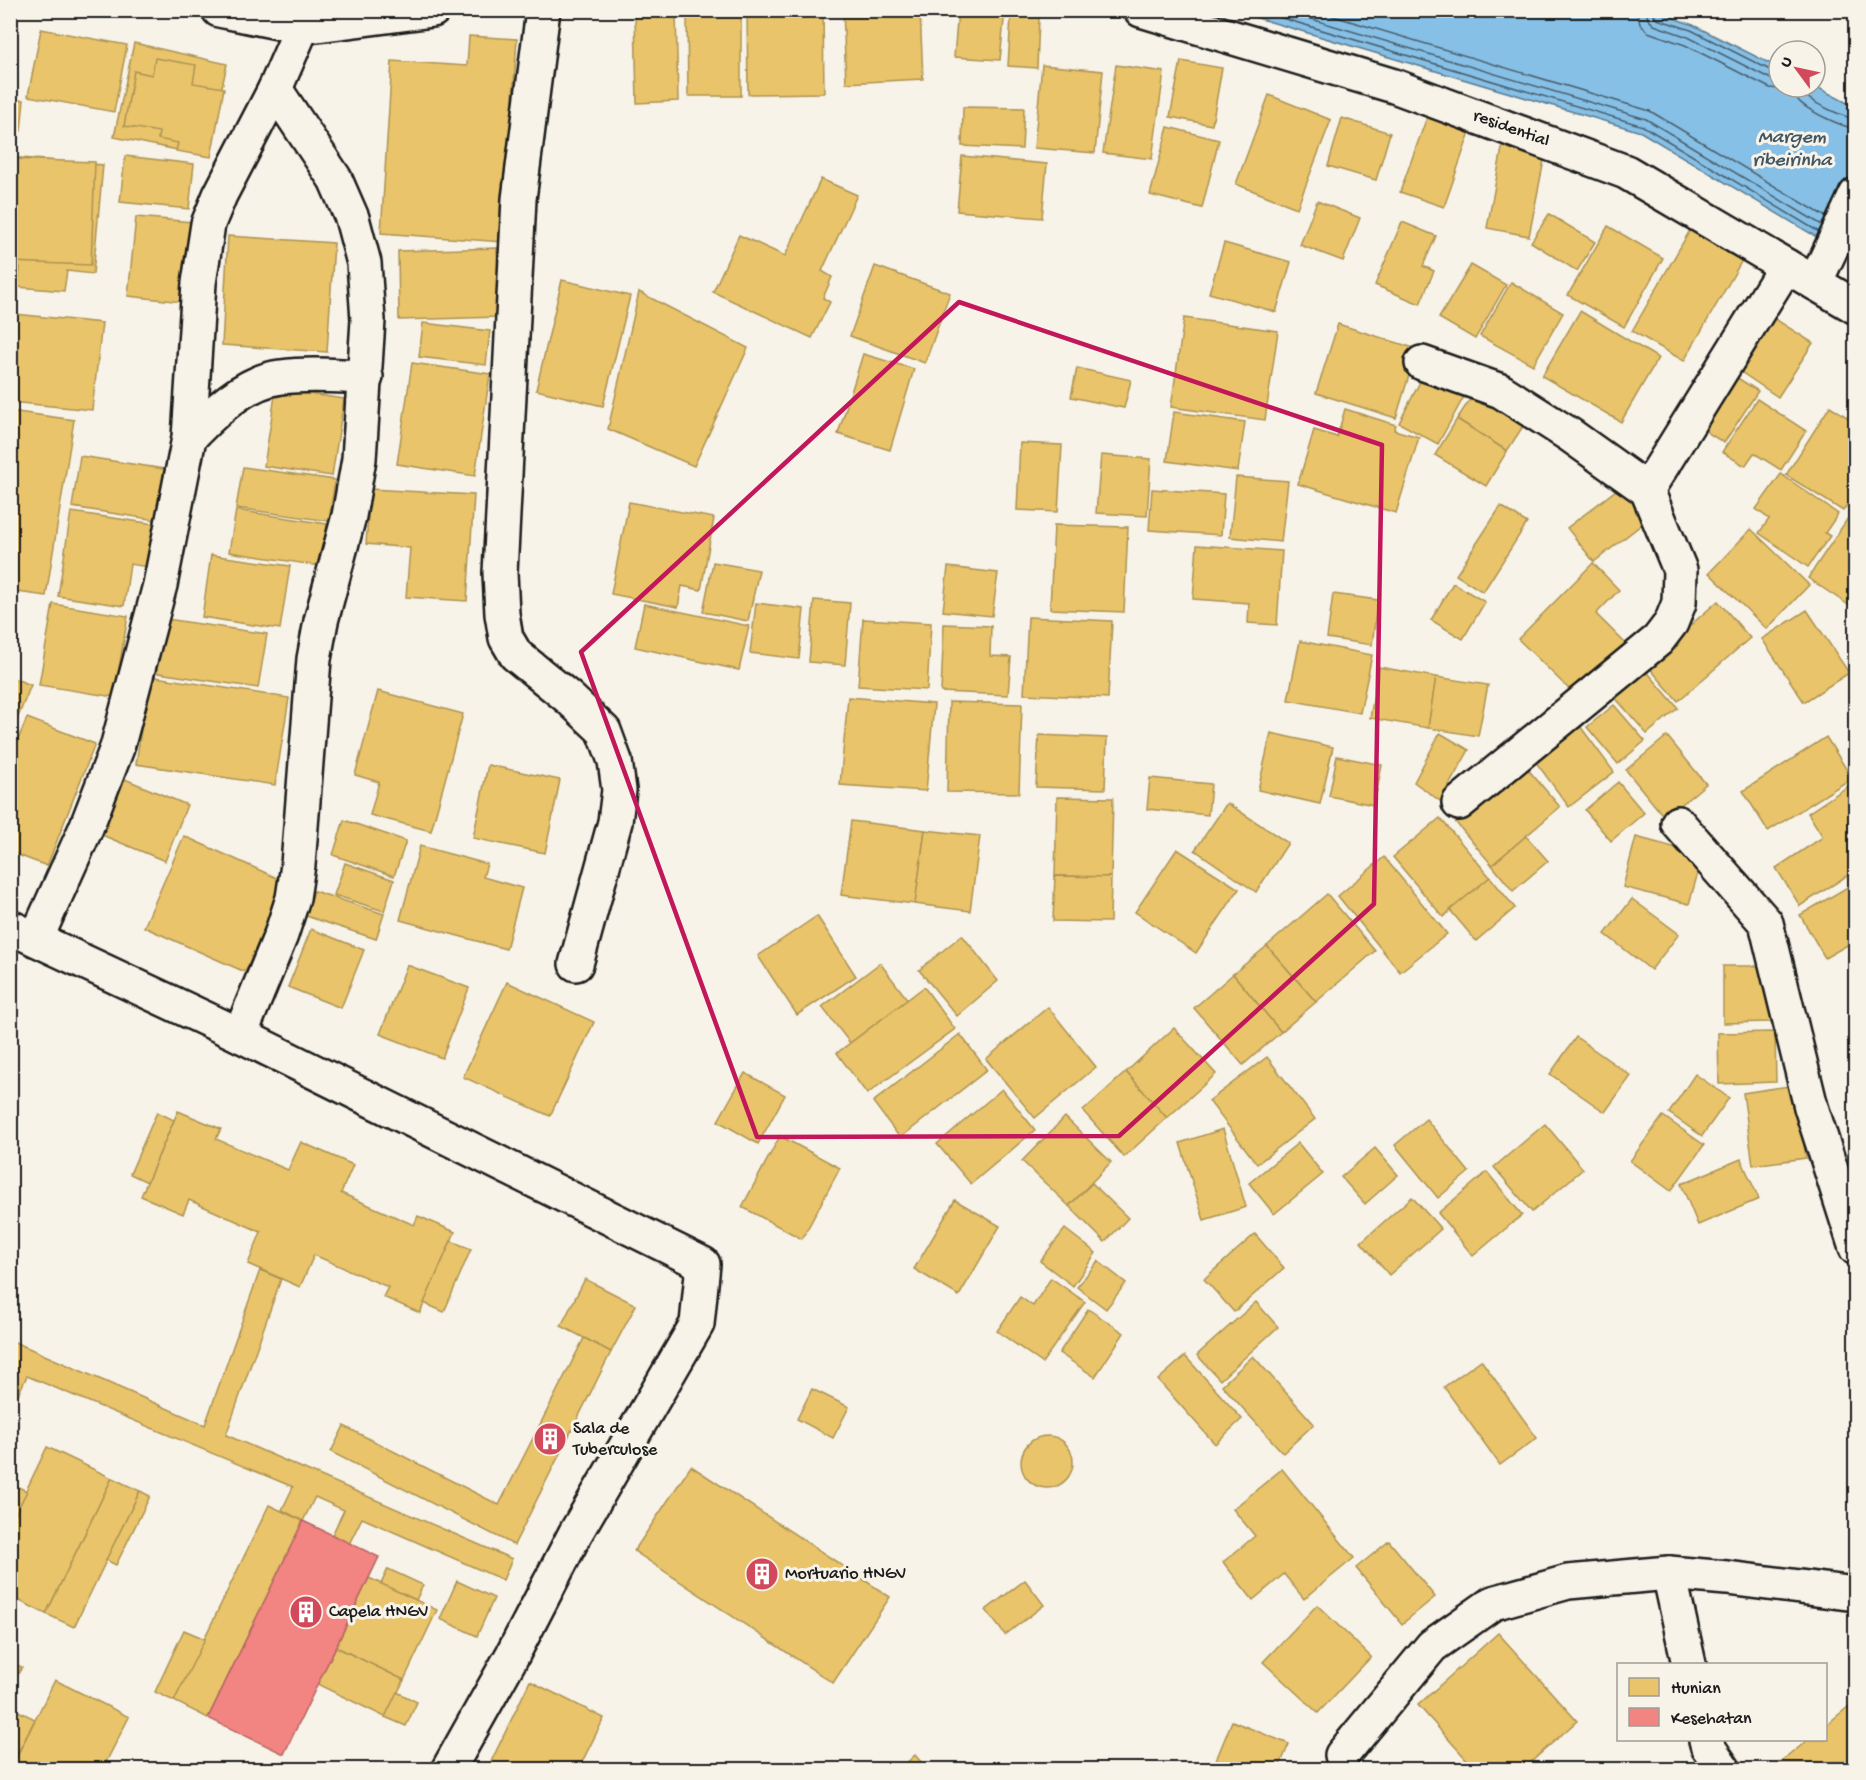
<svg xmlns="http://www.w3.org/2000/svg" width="1866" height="1780" font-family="'Gochi Hand',sans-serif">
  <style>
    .water { fill: #87c0e6; stroke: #5c7e95; stroke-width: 1.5 }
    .homes { fill: #e9c46a; stroke: #ac9253; stroke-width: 1.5 }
    .health { fill: #f28482; stroke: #b26563; stroke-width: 1.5 }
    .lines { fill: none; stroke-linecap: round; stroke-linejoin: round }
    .shore { stroke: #475e6d; stroke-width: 1.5 }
    .minor-casing { stroke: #1c1c1c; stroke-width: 38 }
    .minor { stroke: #f7f3e8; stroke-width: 33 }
    .marked { fill: none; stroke: #c2185b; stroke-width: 4.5; stroke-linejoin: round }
    .labels { text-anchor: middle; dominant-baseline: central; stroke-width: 6; stroke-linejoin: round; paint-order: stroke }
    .street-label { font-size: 18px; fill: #1c1c1c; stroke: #f7f3e8 }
    .poi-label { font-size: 18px; fill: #1c1c1c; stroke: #f7f3e8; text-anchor: start }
    .water-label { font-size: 20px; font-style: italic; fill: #415563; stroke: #f7f3e8 }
  </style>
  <rect width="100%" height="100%" fill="#f7f3e8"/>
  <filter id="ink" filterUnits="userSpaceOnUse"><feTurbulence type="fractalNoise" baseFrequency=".0167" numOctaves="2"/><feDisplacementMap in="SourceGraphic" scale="12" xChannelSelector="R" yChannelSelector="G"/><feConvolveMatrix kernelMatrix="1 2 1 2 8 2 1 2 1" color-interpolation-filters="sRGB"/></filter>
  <g filter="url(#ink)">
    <polygon class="water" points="1651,10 1693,25 1779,68 1779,87 1815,86 1855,107 1855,260 1641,132 1234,11"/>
    <g class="homes">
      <polygon points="747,10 823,10 824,93 748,94"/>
      <polygon points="843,10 920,10 923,79 846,83"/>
      <polygon points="958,10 1005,10 1000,60 954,57"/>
      <polygon points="676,12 678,101 637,103 635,14"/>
      <polygon points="687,15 741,15 741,96 688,96"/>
      <polygon points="1011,16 1039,17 1037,68 1008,66"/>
      <polygon points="41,29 127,45 114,112 28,96"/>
      <polygon points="469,36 517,39 503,242 381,233 392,61 467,66"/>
      <polygon points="134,43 227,64 207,156 114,137"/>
      <polygon points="155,58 196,65 193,83 224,88 211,157 176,151 178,143 158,139 159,132 124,126 134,71 152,75"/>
      <polygon points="1181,61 1222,68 1212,125 1170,117"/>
      <polygon points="1042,65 1103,71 1095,153 1034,148"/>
      <polygon points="1116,65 1164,72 1152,159 1103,153"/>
      <polygon points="1269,95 1331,120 1297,208 1236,184"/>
      <polygon points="10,99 24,100 21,131 10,130"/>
      <polygon points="963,107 1024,108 1022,149 962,146"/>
      <polygon points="1427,117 1470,132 1444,207 1400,192"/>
      <polygon points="1342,118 1390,133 1376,180 1328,166"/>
      <polygon points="1168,127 1219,140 1202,208 1150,195"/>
      <polygon points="1503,143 1546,150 1529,236 1487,228"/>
      <polygon points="125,156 194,164 189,209 120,202"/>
      <polygon points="962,156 1047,164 1042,218 957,211"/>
      <polygon points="10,157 103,165 93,274 67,271 64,291 18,287 20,267 10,266"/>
      <polygon points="10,159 95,162 91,265 10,262"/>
      <polygon points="821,179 857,195 822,271 832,277 823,298 830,302 812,338 713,292 739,235 785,256"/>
      <polygon points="1317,201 1360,218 1343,261 1300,245"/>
      <polygon points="1549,214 1595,242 1577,271 1531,242"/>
      <polygon points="136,217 192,222 183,302 128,296"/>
      <polygon points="1402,222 1436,236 1423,266 1434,271 1420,304 1375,285"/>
      <polygon points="1693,225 1745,255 1684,361 1632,331"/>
      <polygon points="1608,226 1663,258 1624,327 1568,295"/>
      <polygon points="228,236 334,243 327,352 222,345"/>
      <polygon points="1224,243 1291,262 1276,312 1209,293"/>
      <polygon points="497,248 499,317 399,320 398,251"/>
      <polygon points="1471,265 1506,285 1475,339 1439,318"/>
      <polygon points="875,266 950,293 925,363 850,336"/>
      <polygon points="562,280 630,296 603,406 536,390"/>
      <polygon points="1511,282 1563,313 1533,365 1480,336"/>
      <polygon points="639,292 748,348 694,466 608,429"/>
      <polygon points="1580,311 1658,358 1621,422 1542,376"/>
      <polygon points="1764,312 1813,343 1778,397 1729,364"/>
      <polygon points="15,314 102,323 92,410 10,402 10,350"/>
      <polygon points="1184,318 1278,331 1265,420 1171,407"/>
      <polygon points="423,323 490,331 486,365 419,357"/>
      <polygon points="1338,324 1417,349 1396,418 1316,393"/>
      <polygon points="863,354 914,369 890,450 838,434"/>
      <polygon points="412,363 490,374 475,476 397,464"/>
      <polygon points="1077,368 1131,380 1124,408 1071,397"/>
      <polygon points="1426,370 1467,391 1438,444 1399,423"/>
      <polygon points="1725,370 1758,391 1724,443 1691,422"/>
      <polygon points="1479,386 1529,417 1507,451 1457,419"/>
      <polygon points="276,389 344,399 332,476 264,466"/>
      <polygon points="1757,399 1806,431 1781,470 1754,453 1745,466 1722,452"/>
      <polygon points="1830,406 1856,423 1856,491 1843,511 1786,475"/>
      <polygon points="1345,409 1396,425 1394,430 1419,437 1396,513 1298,484 1314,430 1337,437"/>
      <polygon points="10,411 74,420 46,596 10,591"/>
      <polygon points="1174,412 1245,422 1238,471 1167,461"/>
      <polygon points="1457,419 1507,451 1486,486 1435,455"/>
      <polygon points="1020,443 1062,445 1058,512 1017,510"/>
      <polygon points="1101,455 1151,459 1147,516 1096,513"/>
      <polygon points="80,456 164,469 156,520 72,507"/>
      <polygon points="243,467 335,480 329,521 236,508"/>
      <polygon points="1781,474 1838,514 1825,533 1830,536 1808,567 1759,533 1769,519 1756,509"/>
      <polygon points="1236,477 1288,481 1281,542 1230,537"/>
      <polygon points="1625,483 1651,517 1594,562 1567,528"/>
      <polygon points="370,489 474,495 467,601 406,597 410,548 366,544"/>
      <polygon points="1152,489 1224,494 1221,535 1149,530"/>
      <polygon points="629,502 714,518 701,590 682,586 678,607 611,594"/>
      <polygon points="1501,506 1527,523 1483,592 1456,575"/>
      <polygon points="236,510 327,524 320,566 229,552"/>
      <polygon points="71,512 161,525 154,568 130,564 124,606 58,596"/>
      <polygon points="1848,518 1856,522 1856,598 1850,606 1808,578"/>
      <polygon points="1054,525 1128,527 1124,612 1050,609"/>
      <polygon points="1751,529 1809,585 1767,629 1709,573"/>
      <polygon points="1197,545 1282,551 1277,625 1248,623 1249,603 1193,599"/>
      <polygon points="211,555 290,566 280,629 202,617"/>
      <polygon points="713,562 759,570 748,621 703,612"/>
      <polygon points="1593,563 1619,590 1596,614 1627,645 1577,697 1518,639"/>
      <polygon points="948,567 998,573 992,616 943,611"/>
      <polygon points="1453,583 1485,602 1463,639 1431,620"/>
      <polygon points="1333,594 1378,600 1372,645 1327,638"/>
      <polygon points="814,600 850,603 845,665 809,662"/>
      <polygon points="1718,601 1750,638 1678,701 1646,664"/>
      <polygon points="756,603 804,609 799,659 750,653"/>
      <polygon points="53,604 128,616 114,697 39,685"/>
      <polygon points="644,604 749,626 739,670 635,647"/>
      <polygon points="1807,610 1849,673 1804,702 1762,639"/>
      <polygon points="1028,617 1112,621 1108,698 1024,694"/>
      <polygon points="160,618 267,634 258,688 152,672"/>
      <polygon points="863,619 931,623 927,690 858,686"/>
      <polygon points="944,624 991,626 990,656 1011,657 1008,695 941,692"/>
      <polygon points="1300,641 1372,655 1360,713 1288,700"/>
      <polygon points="1379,667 1436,677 1428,728 1370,718"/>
      <polygon points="1643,667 1678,708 1647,734 1612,694"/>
      <polygon points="149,676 289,698 275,785 136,764"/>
      <polygon points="10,677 31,685 10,737"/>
      <polygon points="1436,677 1488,685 1478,736 1428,728"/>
      <polygon points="378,691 463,714 431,831 370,815 379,782 355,775"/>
      <polygon points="848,697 934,704 926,791 840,785"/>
      <polygon points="949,702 1022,704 1019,793 947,792"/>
      <polygon points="1614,705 1645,741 1618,764 1587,727"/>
      <polygon points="27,718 95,744 47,866 10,852 10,759"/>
      <polygon points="1580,726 1614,772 1569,807 1535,761"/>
      <polygon points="1271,733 1333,747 1320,804 1258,790"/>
      <polygon points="1440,733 1469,750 1440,801 1414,782"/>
      <polygon points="1039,735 1107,738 1105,789 1036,787"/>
      <polygon points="1667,736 1706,784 1665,818 1626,770"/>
      <polygon points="1826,737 1852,778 1768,831 1743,791"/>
      <polygon points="1337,756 1382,765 1374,805 1329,796"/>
      <polygon points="1520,760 1560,807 1492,865 1452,818"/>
      <polygon points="488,765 560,780 545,853 473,838"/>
      <polygon points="120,777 187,805 165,861 97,833"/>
      <polygon points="1150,778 1211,784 1208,815 1147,809"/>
      <polygon points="1856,781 1856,870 1800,906 1776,868 1823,837 1808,813"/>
      <polygon points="1618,782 1644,813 1611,841 1585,810"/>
      <polygon points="1057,797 1113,798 1111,877 1055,876"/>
      <polygon points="1227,803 1288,843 1256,892 1195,850"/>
      <polygon points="1440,818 1490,877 1443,917 1393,857"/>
      <polygon points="344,820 406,841 394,876 333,855"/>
      <polygon points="851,821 925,830 915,904 841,895"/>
      <polygon points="925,830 980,836 970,911 915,904"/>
      <polygon points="184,836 286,882 245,972 144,927"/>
      <polygon points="1526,836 1548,861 1513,891 1492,865"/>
      <polygon points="1636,837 1703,855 1689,904 1623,887"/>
      <polygon points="420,846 487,864 483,877 522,888 506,949 400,920"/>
      <polygon points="1177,849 1239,889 1196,953 1135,912"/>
      <polygon points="1384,857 1447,934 1400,972 1338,896"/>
      <polygon points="345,863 394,880 384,911 334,895"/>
      <polygon points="1055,876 1111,877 1110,922 1053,921"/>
      <polygon points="1490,877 1515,908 1476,941 1450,910"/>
      <polygon points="1856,882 1856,940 1825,958 1800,915"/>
      <polygon points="314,891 384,914 376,939 306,916"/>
      <polygon points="1327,894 1375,951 1316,1002 1267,946"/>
      <polygon points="1632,899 1679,934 1651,970 1605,934"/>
      <polygon points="817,916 856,976 797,1015 758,956"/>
      <polygon points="311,929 364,950 341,1008 288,987"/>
      <polygon points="962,935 998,981 957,1016 919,970"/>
      <polygon points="1267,946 1316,1002 1281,1032 1233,974"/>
      <polygon points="880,963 908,1000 850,1043 822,1007"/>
      <polygon points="407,965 469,988 442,1058 380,1034"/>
      <polygon points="1723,966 1771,966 1772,1022 1723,1023"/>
      <polygon points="1233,974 1281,1032 1243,1065 1194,1008"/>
      <polygon points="507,982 594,1022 550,1116 463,1077"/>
      <polygon points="924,987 955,1029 867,1094 837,1053"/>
      <polygon points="1048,1007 1096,1067 1035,1118 986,1059"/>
      <polygon points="1174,1028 1216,1074 1167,1118 1126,1072"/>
      <polygon points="1775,1032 1776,1082 1719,1084 1718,1033"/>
      <polygon points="960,1034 987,1070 900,1138 873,1102"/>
      <polygon points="1576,1037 1631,1076 1605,1112 1550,1074"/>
      <polygon points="1267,1057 1315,1119 1257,1164 1209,1101"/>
      <polygon points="1126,1072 1167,1118 1124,1157 1083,1111"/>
      <polygon points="745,1073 785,1095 758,1144 718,1121"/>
      <polygon points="1695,1074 1729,1098 1702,1136 1669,1113"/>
      <polygon points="1795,1085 1806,1158 1753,1165 1743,1093"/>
      <polygon points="1002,1089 1035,1130 971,1184 937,1144"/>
      <polygon points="178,1111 221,1129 216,1139 288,1170 301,1142 353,1165 341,1193 414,1225 418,1216 455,1232 420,1313 383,1297 388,1287 314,1255 300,1287 248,1264 261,1232 189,1200 183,1214 141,1196"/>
      <polygon points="157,1112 174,1120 147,1182 130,1174"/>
      <polygon points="1663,1116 1704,1145 1671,1191 1630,1161"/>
      <polygon points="1065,1117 1111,1162 1069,1206 1022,1161"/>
      <polygon points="1426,1119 1469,1172 1438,1198 1395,1145"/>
      <polygon points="1545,1124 1583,1169 1532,1212 1494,1167"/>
      <polygon points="1223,1129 1246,1207 1204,1220 1180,1143"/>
      <polygon points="780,1136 840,1168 802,1239 742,1207"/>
      <polygon points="1298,1143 1323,1174 1274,1214 1249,1183"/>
      <polygon points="1375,1148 1398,1175 1365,1204 1341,1177"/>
      <polygon points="1741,1159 1759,1199 1698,1225 1681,1184"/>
      <polygon points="1487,1172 1522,1215 1473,1256 1438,1213"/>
      <polygon points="1092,1183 1128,1218 1105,1242 1069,1206"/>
      <polygon points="1412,1197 1441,1229 1389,1275 1361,1242"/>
      <polygon points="955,1200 1000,1226 959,1296 914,1269"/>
      <polygon points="1065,1229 1096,1253 1073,1286 1040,1261"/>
      <polygon points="1255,1234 1284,1268 1234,1312 1204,1279"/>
      <polygon points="451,1241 471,1249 444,1312 424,1303"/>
      <polygon points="1098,1261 1126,1283 1106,1309 1077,1287"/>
      <polygon points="260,1270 281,1279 226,1435 512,1559 503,1580 362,1518 349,1544 332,1535 344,1510 315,1497 303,1521 282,1510 293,1487 27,1376 10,1411 10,1340 205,1425"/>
      <polygon points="1051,1278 1085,1302 1042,1363 997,1331 1020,1297 1033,1306"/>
      <polygon points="585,1279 636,1305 611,1352 561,1326"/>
      <polygon points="1256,1302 1278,1327 1220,1380 1197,1355"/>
      <polygon points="1088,1309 1124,1333 1095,1377 1059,1353"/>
      <polygon points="584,1338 611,1352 514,1545 331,1452 344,1426 499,1505"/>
      <polygon points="1185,1356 1242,1419 1215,1444 1158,1380"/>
      <polygon points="1253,1356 1314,1424 1283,1453 1222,1385"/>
      <polygon points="1481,1360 1537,1438 1500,1465 1444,1387"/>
      <polygon points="812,1389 849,1407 833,1438 797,1419"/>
      <circle cx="1047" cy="1462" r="26"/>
      <polygon points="47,1447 112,1478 46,1614 10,1596 10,1524"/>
      <polygon points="691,1466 890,1597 833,1683 634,1551"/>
      <polygon points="1282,1469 1354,1558 1304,1599 1284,1574 1253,1600 1223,1562 1255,1536 1233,1509"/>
      <polygon points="112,1478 140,1491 74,1627 46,1614"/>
      <polygon points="10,1483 27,1491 10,1524"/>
      <polygon points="140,1491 150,1496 116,1565 106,1560"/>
      <polygon points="269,1505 303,1521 208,1718 174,1701"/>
      <polygon points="1389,1541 1435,1597 1402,1624 1356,1568"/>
      <polygon points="388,1569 423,1585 416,1600 381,1584"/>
      <polygon points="369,1578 437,1610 404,1680 336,1647"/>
      <polygon points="1025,1580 1044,1605 1005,1635 986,1610"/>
      <polygon points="457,1581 494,1598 477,1636 440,1619"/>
      <polygon points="1317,1605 1371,1657 1318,1713 1263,1662"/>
      <polygon points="184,1630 205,1639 174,1701 155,1692"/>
      <polygon points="1498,1633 1577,1721 1522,1770 1476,1770 1418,1705"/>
      <polygon points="336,1647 404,1680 385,1717 317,1684"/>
      <polygon points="10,1662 22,1667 10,1689"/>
      <polygon points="55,1680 129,1717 102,1770 10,1770"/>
      <polygon points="530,1681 604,1718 578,1770 487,1770"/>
      <polygon points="397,1692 417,1702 406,1726 385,1717"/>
      <polygon points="1854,1702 1856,1754 1836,1770 1771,1770 1808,1740 1826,1740 1826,1725"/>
      <polygon points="10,1707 35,1719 10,1769"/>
      <polygon points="1232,1721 1289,1744 1278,1770 1212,1770"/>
      <polygon points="915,1755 928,1770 899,1770"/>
      <polygon points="1856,1760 1856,1770 1844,1770"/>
    </g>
    <polygon class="health" points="303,1521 379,1557 284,1754 208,1718"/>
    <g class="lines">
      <g class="shore">
        <polyline points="1255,10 1643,126 1819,232"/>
        <polyline points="1281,10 1646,119 1822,225"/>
        <polyline points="1313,10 1650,111 1826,217"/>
        <polyline points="1637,10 1640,24 1648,32 1685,45 1770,88 1779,89 1788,87"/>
        <polyline points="1646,10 1648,19 1654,25 1688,37 1771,79 1779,80"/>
        <polyline points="1653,10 1654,15 1657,19 1691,30 1774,72 1779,73"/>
        <path d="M1792 87C1793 91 1795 96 1798 100 1806 110 1843 128 1856 128"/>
        <path d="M1802 87C1803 91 1803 93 1806 96 1813 103 1845 118 1856 119"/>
      </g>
      <g class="minor-casing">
        <g id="minor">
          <polyline points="219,10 302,27 433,10"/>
          <polyline points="543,10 519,199 500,573 502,614 506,638 516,655 569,698 604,731 615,761 619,790 615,822 576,964"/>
          <polyline points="1141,10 1394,86 1626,172 1856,307"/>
          <polyline points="1815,283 1856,195"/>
          <polyline points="1422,363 1501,391 1570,435 1647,490 1680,570 1679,603 1671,623 1658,640 1459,803"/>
          <path d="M189 438C213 413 245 381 281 377 309 373 338 376 366 377"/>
          <polyline points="1647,490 1786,266"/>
          <polyline points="1678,823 1766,923 1811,1107 1856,1248"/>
          <polyline points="10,927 240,1035 703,1264 697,1324 575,1534 513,1654 448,1770"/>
          <polyline points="36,939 86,828 117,748 160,585 189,438 199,283 208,224 220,195 275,89 302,27"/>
          <polyline points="240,1035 281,935 293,898 298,865 314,659 321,621 349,516 359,459 368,320 364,263 352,218 335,179 275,89"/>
          <polyline points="1669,1573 1689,1664"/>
          <polyline points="1706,1740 1708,1747 1724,1770"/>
          <polyline points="1342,1755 1432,1646 1493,1603 1568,1582 1669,1573 1727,1578 1856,1594"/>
        </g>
      </g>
      <use href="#minor" class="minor"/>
    </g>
  </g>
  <path class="marked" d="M959 302 1382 445 1374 904 1119 1136 757 1137 581 652Z"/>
  <defs>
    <g id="building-disc" transform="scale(1.725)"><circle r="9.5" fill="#d1495b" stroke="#f7f3e8"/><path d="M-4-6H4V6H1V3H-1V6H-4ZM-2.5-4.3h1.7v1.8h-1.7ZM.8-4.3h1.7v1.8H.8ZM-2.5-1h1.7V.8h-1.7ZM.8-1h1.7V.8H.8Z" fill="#fff"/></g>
  </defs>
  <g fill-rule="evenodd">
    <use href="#building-disc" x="550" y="1439"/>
    <use href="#building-disc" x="762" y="1574"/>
    <use href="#building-disc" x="306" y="1612"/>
  </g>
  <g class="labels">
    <g class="street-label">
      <text transform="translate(1511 129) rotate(20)">residential</text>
    </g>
    <g class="poi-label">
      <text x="573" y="1429">Sala de<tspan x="573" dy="21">Tuberculose</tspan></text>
      <text x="785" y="1574">Mortuario HNGV</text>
      <text x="329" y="1612">Capela HNGV</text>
    </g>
    <g class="water-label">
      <text x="1792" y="138">Margem<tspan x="1792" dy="23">ribeirinha</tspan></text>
    </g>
  </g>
  <rect width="1866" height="1780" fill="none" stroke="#f7f3e8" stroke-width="36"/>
  <rect x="18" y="18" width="1830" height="1744" fill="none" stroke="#1c1c1c" stroke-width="2" filter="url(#ink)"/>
  <rect x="1617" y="1663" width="210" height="78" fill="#f7f3e8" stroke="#9f9d96" stroke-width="1.5"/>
  <rect x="1629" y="1678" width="30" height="18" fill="#e9c46a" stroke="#9f9d96" stroke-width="1.5"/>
  <text x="1671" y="1693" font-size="18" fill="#1c1c1c">Hunian</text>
  <rect x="1629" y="1708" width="30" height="18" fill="#f28482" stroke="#9f9d96" stroke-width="1.5"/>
  <text x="1671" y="1723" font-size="18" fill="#1c1c1c">Kesehatan</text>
  <g transform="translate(1797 69) rotate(303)"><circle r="28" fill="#f7f3e8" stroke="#9f9d96" stroke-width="1.5"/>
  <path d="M0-4.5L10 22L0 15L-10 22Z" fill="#d1495b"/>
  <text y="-9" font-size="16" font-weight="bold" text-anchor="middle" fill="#1c1c1c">U</text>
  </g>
</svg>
